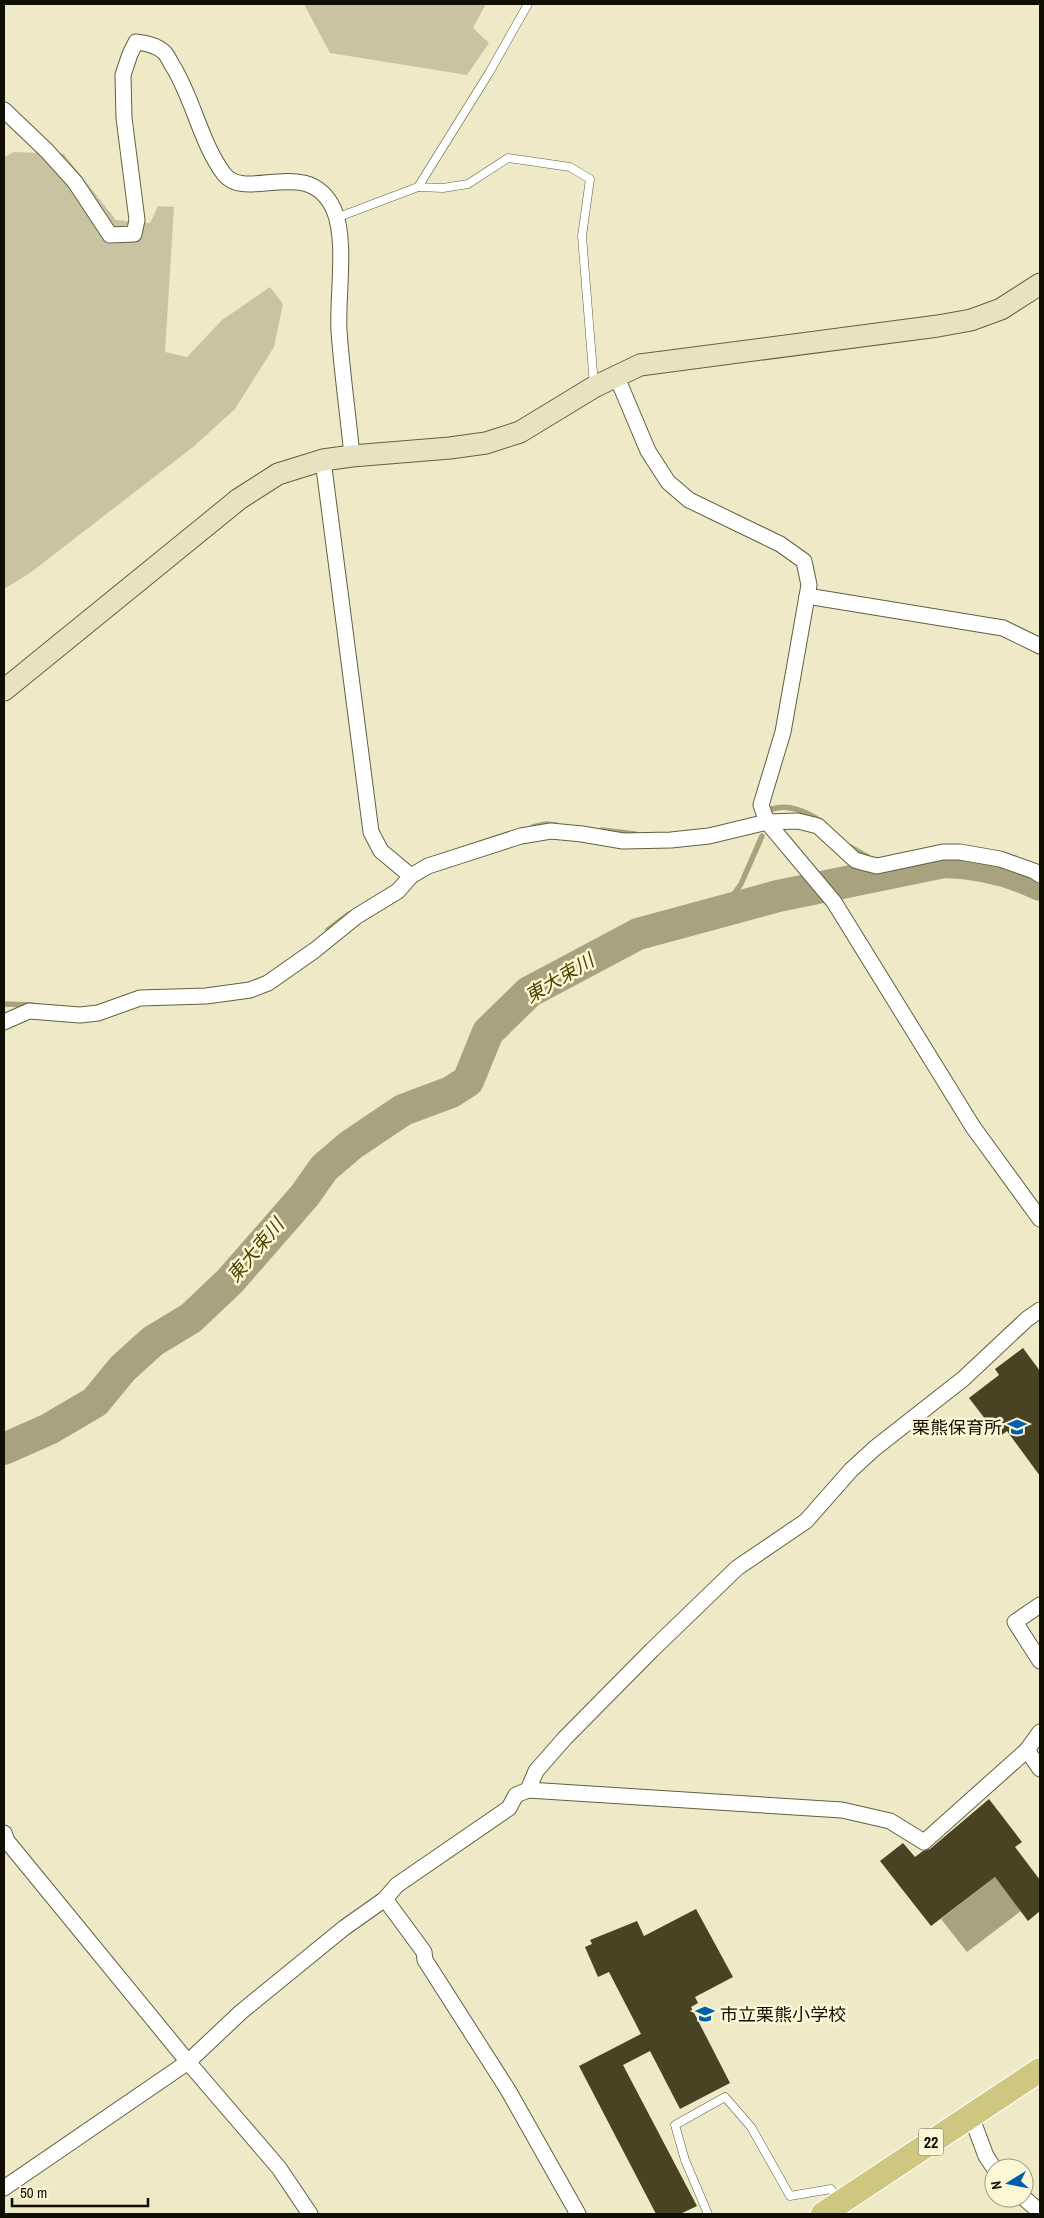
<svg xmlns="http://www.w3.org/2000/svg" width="1044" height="2218" font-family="'Archivo Narrow','Noto Sans JP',sans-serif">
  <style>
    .green { fill: #c8c4a1 }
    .water { fill: #a8a37f }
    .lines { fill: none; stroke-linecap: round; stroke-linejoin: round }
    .stream { stroke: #a8a37f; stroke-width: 5.5 }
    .river { stroke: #a8a37f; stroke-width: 32 }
    .building { fill: #484322 }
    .lane-casing { stroke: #635f41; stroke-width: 9 }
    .street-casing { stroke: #635f41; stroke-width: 17 }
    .secondary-casing { stroke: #635f41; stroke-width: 23 }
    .primary-casing { stroke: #fff; stroke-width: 26 }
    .lane { stroke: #fff; stroke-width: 8 }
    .street { stroke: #fff; stroke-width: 15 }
    .secondary { stroke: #e7e3c0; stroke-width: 21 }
    .primary { stroke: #cfc780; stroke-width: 24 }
    .labels { text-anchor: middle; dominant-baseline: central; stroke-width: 5; stroke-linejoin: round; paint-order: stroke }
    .shield { fill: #fbf7d5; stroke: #575543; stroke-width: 1 }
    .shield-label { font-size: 16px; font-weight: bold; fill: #110f04 }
    .poi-label { font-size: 18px; fill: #110f04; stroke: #fbf7d5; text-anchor: end }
    .water-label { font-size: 19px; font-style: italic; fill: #4c4400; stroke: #fbf7d5 }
  </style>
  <rect width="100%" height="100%" fill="#eeeac8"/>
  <g class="green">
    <polygon points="304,4 486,4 473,28 489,43 467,75 330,53"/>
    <polygon points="14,152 64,154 116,220 150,223 158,206 174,207 165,352 187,357 222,320 270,287 283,304 274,347 235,409 193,447 30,573 4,589 4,157"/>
  </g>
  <polygon class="water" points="995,1877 1021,1911 967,1952 941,1919"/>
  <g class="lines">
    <g class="stream">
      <path d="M772 809C789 804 804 811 819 820"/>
      <polyline points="533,827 546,824 556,825"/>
      <polyline points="602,830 635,834"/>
      <polyline points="850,847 868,857"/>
      <polyline points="722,911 741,884 762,836"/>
      <polyline points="328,930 349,914"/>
      <polyline points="4,1004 32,1005"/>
    </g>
    <path class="river" d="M4 1449 49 1429 95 1402 123 1368 153 1341 191 1318 230 1281 305 1195 324 1168 351 1145 403 1110 451 1092 468 1081 488 1032 529 992 638 934 778 896 944 862C978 863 1010 870 1040 885"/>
  </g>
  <g class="building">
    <polygon points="1023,1348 1040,1371 1040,1476 1007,1431 999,1437 969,1398 999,1375 995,1369"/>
    <polygon points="989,1799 1022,1842 1015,1847 1040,1880 1040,1911 1028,1921 995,1877 931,1926 880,1861 903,1843 915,1857 923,1851 930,1849"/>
    <polygon points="696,1909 733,1977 695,1997 698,2003 691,2007 730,2083 680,2109 650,2051 623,2065 697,2206 680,2214 656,2214 579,2066 641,2034 609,1972 598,1977 585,1947 592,1944 590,1940 637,1921 644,1936"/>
  </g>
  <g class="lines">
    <g class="lane-casing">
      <g id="lane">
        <polyline points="528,4 489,73 418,187 443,188 468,184 508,158 570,167 590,179 582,236 594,385"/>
        <polyline points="336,218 418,187"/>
        <polyline points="708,2214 685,2160 675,2125 725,2097 751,2127 790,2196 831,2189 839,2201"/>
      </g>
    </g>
    <g class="street-casing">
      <g id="street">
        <path d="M4 110 47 151 75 182 110 235 134 234 137 220 124 118 123 75 130 54 136 42C146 43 156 45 164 52 168 56 171 64 174 68 194 102 201 143 224 174 246 203 309 154 334 210 347 241 337 297 339 331 342 373 348 414 352 456"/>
        <polyline points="616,375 648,451 668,482 689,500 780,544 804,561 809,585 783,732 761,805 767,822 834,902 973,1127 1040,1219"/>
        <polyline points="323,460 371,832 381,851 411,876"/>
        <polyline points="807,596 1003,628 1040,646"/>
        <polyline points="4,1022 29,1011 80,1015 98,1013 140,998 206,996 250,990 268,983 315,950 357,916 398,891 411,876 428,866 521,836 551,831 582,834 623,841 671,840 709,836 767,822 798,821 818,826 855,860 865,863 877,866 943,852 960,852 1000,859 1034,871 1040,875"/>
        <polyline points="1040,1605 1015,1622 1040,1661"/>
        <polyline points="1040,1732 1027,1750 1040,1769"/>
        <polyline points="528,1790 842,1810 890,1821 924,1842 1027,1750"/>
        <polyline points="4,1833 7,1841 188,2062 279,2168 310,2214"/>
        <polyline points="385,1899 424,1952 425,1960 508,2090 578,2214"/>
        <polyline points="971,2116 986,2156 994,2168"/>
        <polyline points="4,2188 188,2062 241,2012 344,1928 385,1899 397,1885 509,1808 516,1795 528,1790 536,1771 565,1738 652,1650 737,1568 806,1521 851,1470 875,1448 963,1379 1027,1319 1040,1310"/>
        <polyline points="1024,2198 1040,2212"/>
      </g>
    </g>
    <g class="secondary-casing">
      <polyline id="secondary" points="4,690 239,499 278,474 323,460 352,456 450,448 486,443 520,432 594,387 640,365 938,326 971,320 1001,309 1040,284"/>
    </g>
    <g class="primary-casing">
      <polyline id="primary" points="823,2214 1040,2070"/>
    </g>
    <use href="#lane" class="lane"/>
    <use href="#street" class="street"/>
    <use href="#secondary" class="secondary"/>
    <use href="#primary" class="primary"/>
  </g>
  <defs>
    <g id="school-bare" transform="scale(1.5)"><path d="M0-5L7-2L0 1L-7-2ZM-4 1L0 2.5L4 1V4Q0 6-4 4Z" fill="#005eab" stroke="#fbf7d5" stroke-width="2.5" paint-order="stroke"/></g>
  </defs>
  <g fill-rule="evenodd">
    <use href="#school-bare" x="1017" y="1427"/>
    <use href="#school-bare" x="705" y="2014"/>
  </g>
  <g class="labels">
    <rect class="shield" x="918.5" y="2128.5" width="25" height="27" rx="4"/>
    <g class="shield-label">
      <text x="931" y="2142">22</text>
    </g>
    <g class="poi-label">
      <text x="1002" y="1427">栗熊保育所</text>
      <text x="720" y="2014" text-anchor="start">市立栗熊小学校</text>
    </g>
    <g class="water-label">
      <text transform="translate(559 978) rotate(-31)">東大束川</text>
      <text transform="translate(255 1250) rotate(-50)">東大束川</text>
    </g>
  </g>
  <rect width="1044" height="2218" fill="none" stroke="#110f04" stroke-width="10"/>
  <g transform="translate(1009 2183) rotate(260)"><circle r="24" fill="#fbf7d5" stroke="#9d9a81"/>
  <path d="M0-4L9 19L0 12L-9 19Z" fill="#005eab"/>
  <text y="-8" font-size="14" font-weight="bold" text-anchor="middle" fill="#110f04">N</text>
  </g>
  <path d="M12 2198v8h136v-8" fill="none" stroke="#110f04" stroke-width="2.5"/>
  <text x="20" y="2198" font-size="15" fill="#110f04" stroke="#fbf7d5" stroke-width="4" paint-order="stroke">50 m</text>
</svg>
